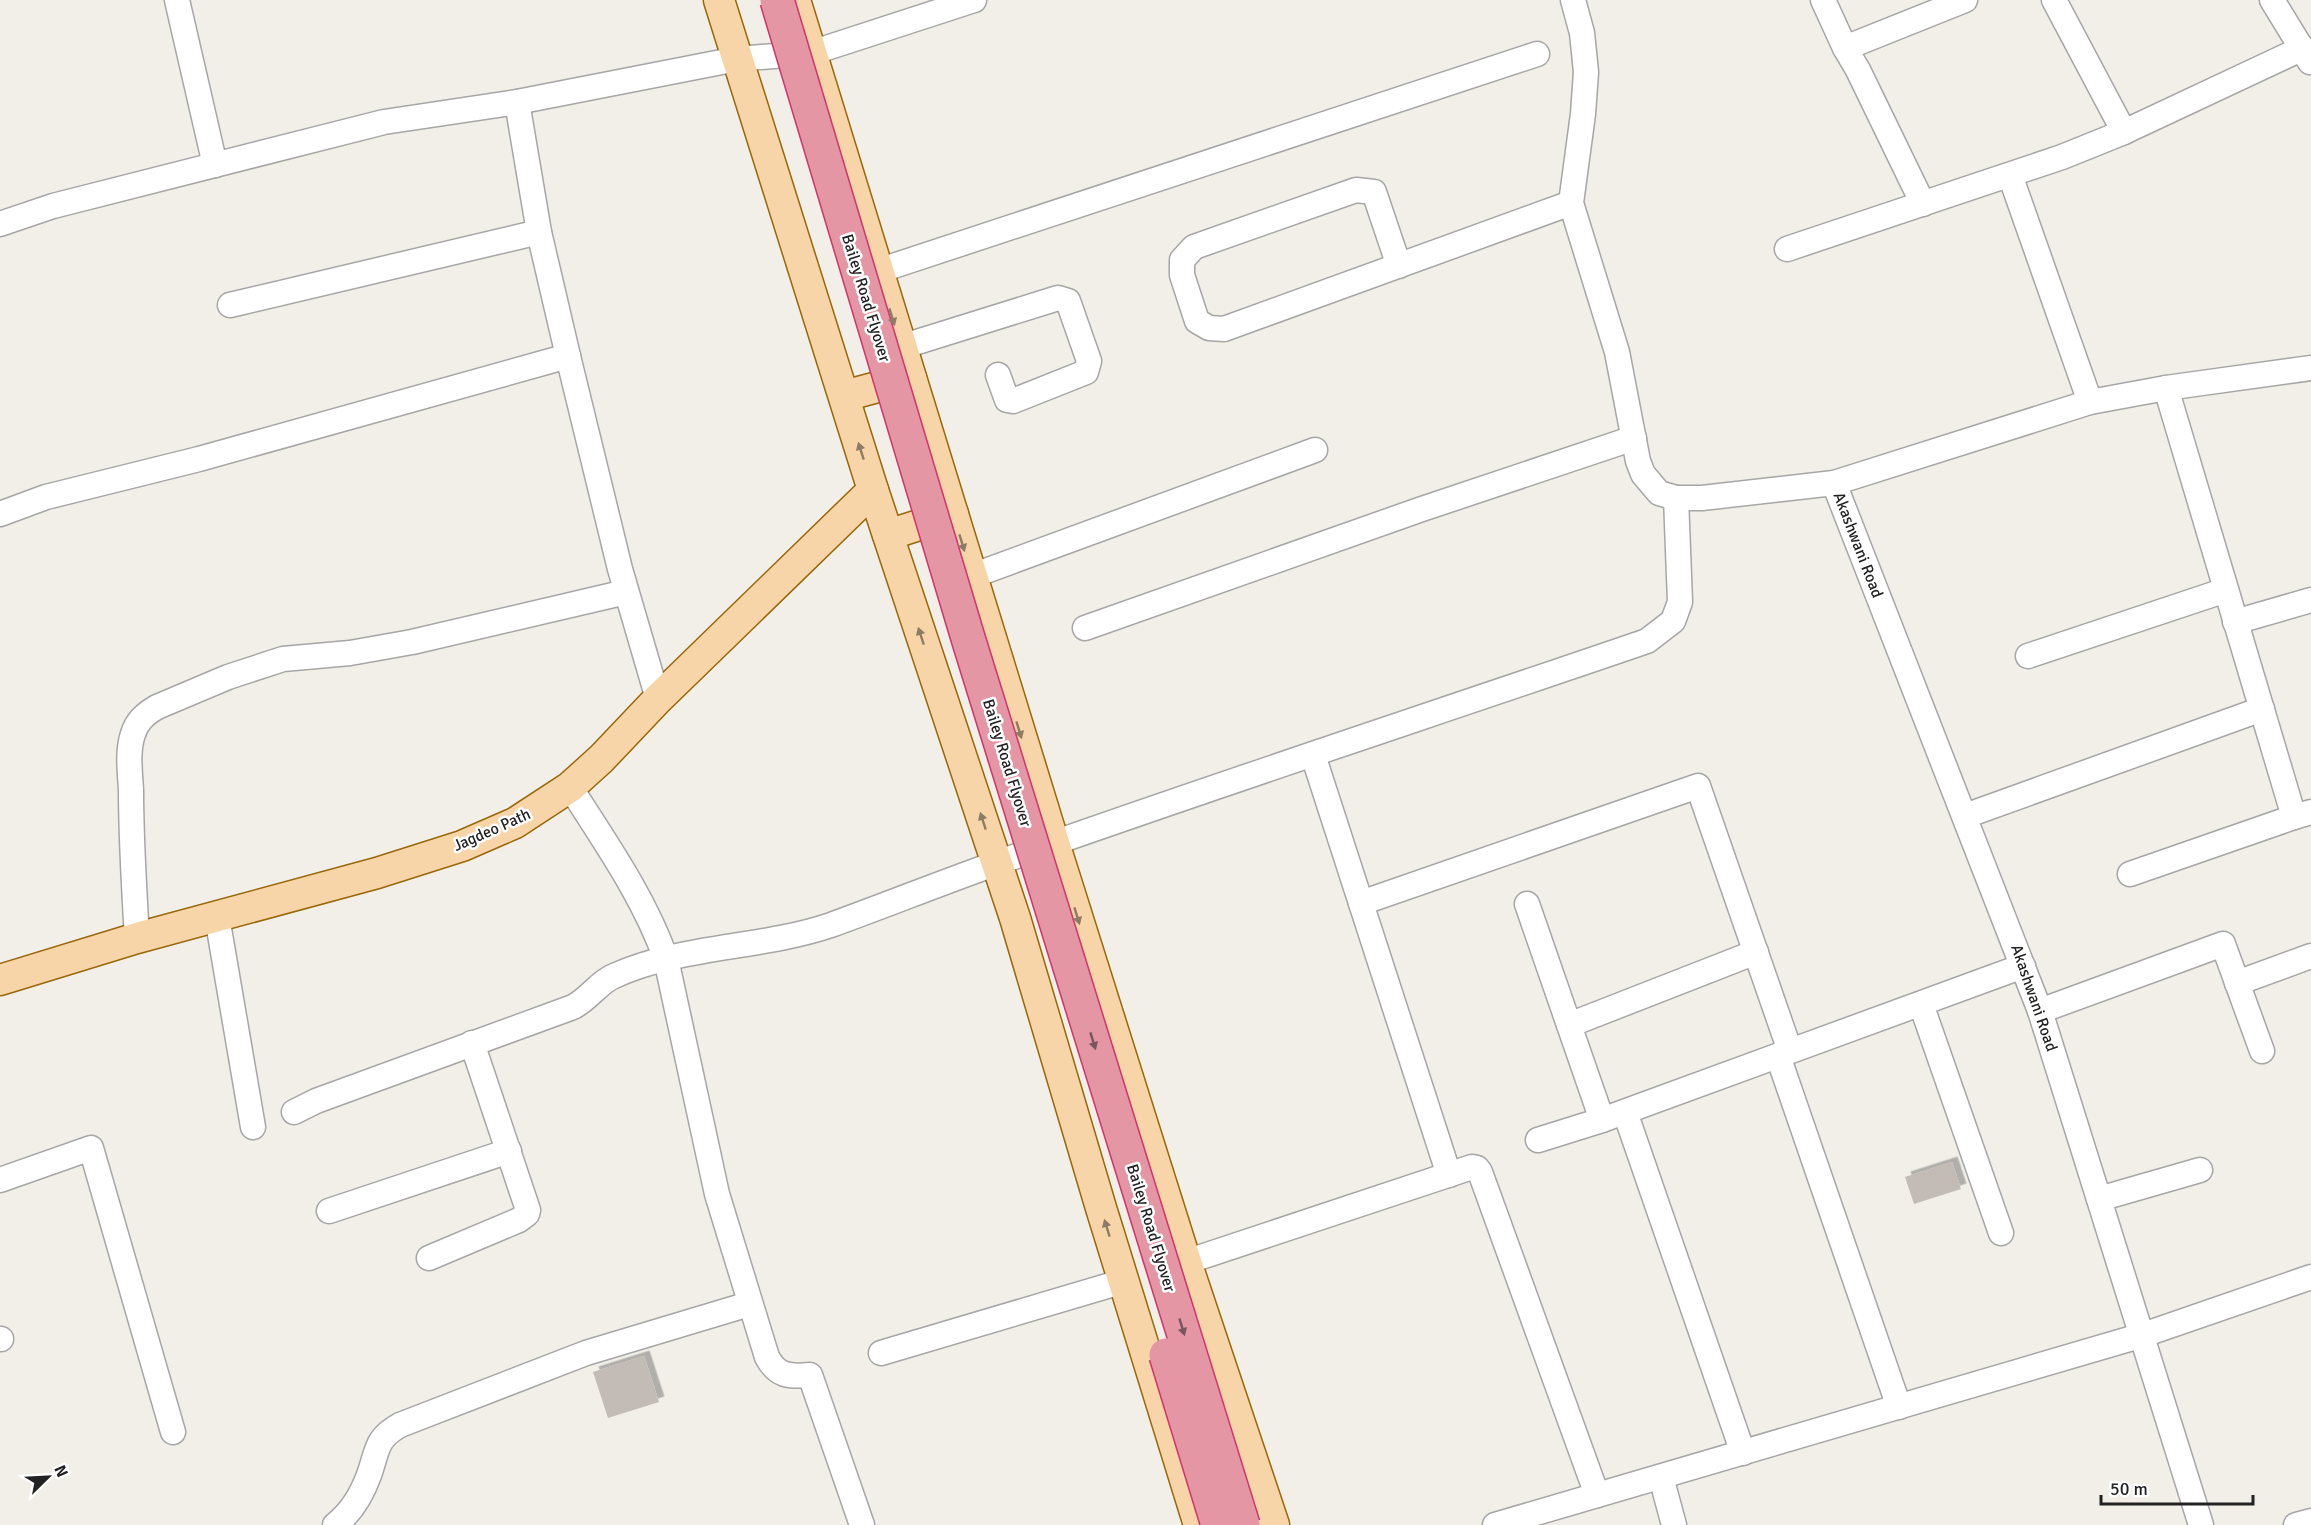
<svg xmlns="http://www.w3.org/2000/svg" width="2311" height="1525" font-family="Signika,sans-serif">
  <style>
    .building { fill: #c2bbb6; filter: url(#shadow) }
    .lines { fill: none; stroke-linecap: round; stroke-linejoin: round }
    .minor-casing { stroke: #a6a6a6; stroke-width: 27 }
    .major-casing { stroke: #986708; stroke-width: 33 }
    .minor { stroke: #fff; stroke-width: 24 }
    .major { stroke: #f8d5a8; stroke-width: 30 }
    .highway-bridge-casing { stroke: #d3326b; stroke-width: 36; stroke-linecap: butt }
    .highway-bridge { stroke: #e496a5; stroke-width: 33 }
    .oneway { fill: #8d7c65 }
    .oneway2 { fill: #79565d }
    .labels { text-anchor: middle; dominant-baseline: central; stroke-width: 5; stroke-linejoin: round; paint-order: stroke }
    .street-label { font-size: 16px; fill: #222; stroke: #fff }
  </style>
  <defs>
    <filter id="shadow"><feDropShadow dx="5.5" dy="-5.5" stdDeviation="0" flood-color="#0004"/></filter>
  </defs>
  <rect width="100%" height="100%" fill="#f2efe9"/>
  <g class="building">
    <polygon points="1952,1162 1961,1189 1914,1204 1905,1177"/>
    <polygon points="644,1356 659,1402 608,1418 593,1372"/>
  </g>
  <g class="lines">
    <g class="minor-casing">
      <g id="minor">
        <polyline points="177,0 215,165"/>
        <polyline points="1573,0 1582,33 1586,72 1583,114 1571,203 1617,352 1638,461 1643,474 1659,493 1676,498 1702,498 1834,483 2090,402 2166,388 2311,368"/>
        <polyline points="1823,0 1845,48"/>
        <polyline points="2054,0 2124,132"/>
        <polyline points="2272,0 2310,62"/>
        <polyline points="517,102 539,232 568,356 620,569 658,699"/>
        <polyline points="2010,175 2090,402"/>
        <polyline points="1923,204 1858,70 1845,48 1965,0"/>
        <polyline points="0,224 53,206 384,122 517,102 737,59 811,53 974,0"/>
        <polyline points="1787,249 2062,157 2124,132 2303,48"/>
        <path d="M1399 266 1374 192 1356 190 1194 247 1182 260V275L1197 321 1209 328 1224 329C1340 287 1456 245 1571 203"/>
        <polyline points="878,271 1537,54"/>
        <polyline points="230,305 539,232"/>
        <polyline points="901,347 1058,298 1068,301 1089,361 1086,372 1013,401 1007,400 998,375"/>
        <polyline points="2166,388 2294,817 2311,812"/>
        <polyline points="1834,483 2040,1011 2201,1525"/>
        <polyline points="0,514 46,497 199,459 568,356"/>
        <polyline points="972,576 1315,450"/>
        <polyline points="2235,622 2311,600"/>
        <polyline points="1085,628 1422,509 1634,438"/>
        <polyline points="2028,656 2226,590"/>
        <polyline points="1313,755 1449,1175"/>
        <path d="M570 787C605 842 644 897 666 959L717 1194 767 1357C777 1376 789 1377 810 1375L862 1525"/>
        <polyline points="1965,816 2262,709"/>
        <polyline points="2130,874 2294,817"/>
        <polyline points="1361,903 1698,786 1790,1051"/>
        <polyline points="1527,904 1602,1120"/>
        <polyline points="217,917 253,1127"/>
        <path d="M137 938C134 888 131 839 131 790 130 772 127 751 133 734 137 721 145 714 157 707L228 677 283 659 350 653 412 642 626 592"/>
        <polyline points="2237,983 2311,956"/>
        <polyline points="1921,1004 2001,1233"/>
        <polyline points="2040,1011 2223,944 2262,1051"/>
        <polyline points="1569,1025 1756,952"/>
        <polyline points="1778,1056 1899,1407"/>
        <path d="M294 1112 316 1101 573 1007C589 999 599 982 614 976 682 945 760 949 831 925 886 905 941 883 997 863 1213 786 1431 715 1647 641L1673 621 1680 602 1676 498"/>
        <polyline points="1625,1112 1743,1453"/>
        <polyline points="1538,1140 1602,1120 2023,966"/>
        <polyline points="0,1180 91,1148 173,1432"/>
        <polyline points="2099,1199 2200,1170"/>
        <polyline points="329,1211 509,1151"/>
        <polyline points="429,1258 519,1220 527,1214 528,1210 472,1043"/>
        <polyline points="1186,1262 1472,1167 1477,1168 1480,1172 1597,1495"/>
        <polyline points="0,1339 1,1339"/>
        <polyline points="881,1353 1124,1281"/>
        <polyline points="1661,1477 1674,1525"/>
        <path d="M335 1525C352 1512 362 1494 369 1475 378 1450 375 1439 400 1425L586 1353 749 1304"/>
        <polyline points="1495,1525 2143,1335 2311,1277"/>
        <polyline points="2296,1525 2311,1521"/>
      </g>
    </g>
    <g class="major-casing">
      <g id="major">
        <polyline points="719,0 873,490 1015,918 1101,1208 1199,1525"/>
        <polyline points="795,0 1054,843 1186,1262 1274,1525"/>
        <polyline points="844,396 911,378"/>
        <polyline points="888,535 953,514"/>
        <polyline points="0,980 137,938 377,873 462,846 515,823 570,787 601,759 658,699 873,490"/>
      </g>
    </g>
    <use href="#minor" class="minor"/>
    <use href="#major" class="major"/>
    <g class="highway-bridge-casing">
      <g id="highway-bridge">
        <polyline points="777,0 968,638 1243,1525"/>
        <polyline points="1166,1355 1218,1525"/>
      </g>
    </g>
    <use href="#highway-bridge" class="highway-bridge"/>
  </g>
  <defs><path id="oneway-solid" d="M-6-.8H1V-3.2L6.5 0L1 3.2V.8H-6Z" transform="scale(1.5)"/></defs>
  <g class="oneway">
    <use href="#oneway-solid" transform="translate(892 317) rotate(73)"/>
    <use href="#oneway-solid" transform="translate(861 451) rotate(-108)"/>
    <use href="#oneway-solid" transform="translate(962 543) rotate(73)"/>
    <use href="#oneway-solid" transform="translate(921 636) rotate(-108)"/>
    <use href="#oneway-solid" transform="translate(1019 730) rotate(73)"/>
    <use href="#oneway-solid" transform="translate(983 821) rotate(-108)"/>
    <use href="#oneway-solid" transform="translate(1077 916) rotate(73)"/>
    <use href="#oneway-solid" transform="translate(1107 1228) rotate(-107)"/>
  </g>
  <g class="oneway2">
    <use href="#oneway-solid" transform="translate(1093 1041) rotate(73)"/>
    <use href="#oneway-solid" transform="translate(1182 1327) rotate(73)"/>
  </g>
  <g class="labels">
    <g class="street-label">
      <text transform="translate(866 298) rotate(73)">Bailey Road Flyover</text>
      <text transform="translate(1858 545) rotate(69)">Akashwani Road</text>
      <text transform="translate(1007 763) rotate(73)">Bailey Road Flyover</text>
      <text transform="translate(492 830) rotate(-24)">Jagdeo Path</text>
      <text transform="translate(2034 998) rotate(71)">Akashwani Road</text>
      <text transform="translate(1151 1228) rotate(73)">Bailey Road Flyover</text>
    </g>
  </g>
  <g transform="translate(48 1477) rotate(66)" stroke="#ffffff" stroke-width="4.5" paint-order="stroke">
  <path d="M0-4.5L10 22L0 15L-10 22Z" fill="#222222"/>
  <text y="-9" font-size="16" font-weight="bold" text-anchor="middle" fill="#222222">N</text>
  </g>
  <path d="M2101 1495v9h152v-9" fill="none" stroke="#222222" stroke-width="3"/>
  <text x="2110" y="1495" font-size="18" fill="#222222" stroke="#ffffff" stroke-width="4.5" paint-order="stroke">50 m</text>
</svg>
